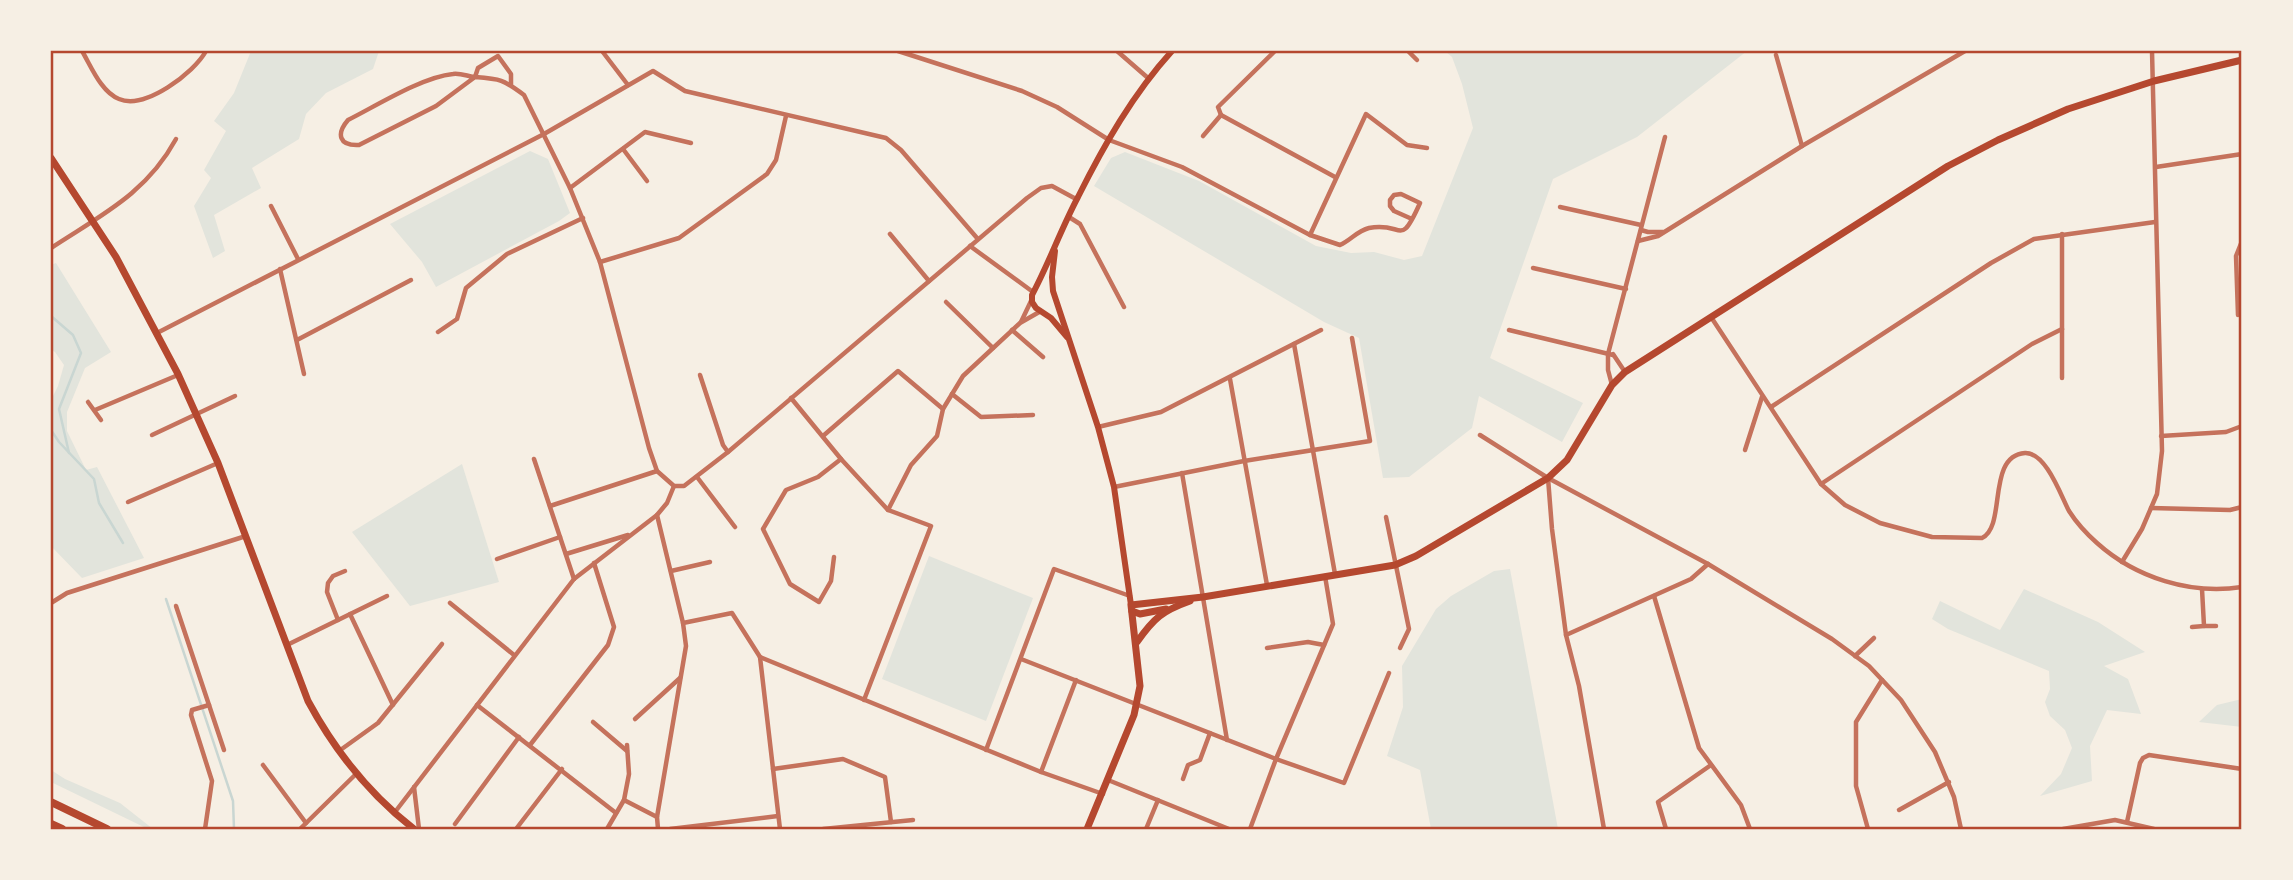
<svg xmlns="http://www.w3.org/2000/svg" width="2293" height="880" font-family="'Titillium Web',sans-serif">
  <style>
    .green { fill: #e2e4dc }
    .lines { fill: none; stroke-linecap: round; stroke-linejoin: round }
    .stream { stroke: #c9d6d2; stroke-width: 2.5 }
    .minor { stroke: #c5725c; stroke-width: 4.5 }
    .secondary { stroke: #b5482f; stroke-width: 6 }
    .primary { stroke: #b5482f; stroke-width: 7 }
    .motorway { stroke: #b5482f; stroke-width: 8 }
    .neatline { fill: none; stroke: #b5482f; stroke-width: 2.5 }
  </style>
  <rect width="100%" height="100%" fill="#f6efe4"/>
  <g class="green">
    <polygon points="251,51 379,51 373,69 326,93 306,114 299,139 252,168 261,188 214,215 225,251 213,258 194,206 211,178 204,170 226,131 214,121 234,93"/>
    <polygon points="1445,51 1747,51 1637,137 1553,179 1490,358 1583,403 1562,442 1479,396 1472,428 1409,477 1383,478 1359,338 1324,322 1094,186 1111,158 1125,152 1199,181 1316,246 1351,253 1374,252 1404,260 1422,256 1473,128 1462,84 1452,57"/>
    <polygon points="530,151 548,159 570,213 559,221 436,287 422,262 390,224"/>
    <polygon points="56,263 111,352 85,368 67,412 67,431 86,470 97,467 144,558 82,578 51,546 51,400 58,386 64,365 55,352 51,349 51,265"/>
    <polygon points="462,464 499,582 410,606 352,532"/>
    <polygon points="929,556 1033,598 986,721 882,679"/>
    <polygon points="1510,569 1558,829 1431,829 1420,770 1387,756 1403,707 1402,666 1436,609 1451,596 1494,571"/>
    <polygon points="2024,589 2098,622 2145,652 2104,666 2128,679 2141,714 2107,710 2090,746 2092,781 2040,796 2061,774 2072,748 2065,730 2050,716 2045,702 2050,689 2049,671 1948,629 1932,619 1940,601 2000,630"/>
    <polygon points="2242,699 2242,727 2199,722 2217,705"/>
    <polygon points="51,770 65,779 120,803 153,829 148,829 51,782"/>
  </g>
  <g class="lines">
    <g class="stream">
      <polyline points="51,316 73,335 81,353 59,409 69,453"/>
      <polyline points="51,430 59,442 94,479 99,503 123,543"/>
      <polyline points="166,599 233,801 234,829"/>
    </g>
    <g class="minor">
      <path d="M82 51C91 66 101 92 119 99 145 110 194 73 206 51"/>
      <polyline points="602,51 628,85"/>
      <path d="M898 51 1022 91 1057 107 1109 140 1182 167 1310 235 1340 245C1351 240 1357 231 1369 228 1404 221 1399 250 1420 203L1401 194 1394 195 1390 200V206L1394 211 1412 219"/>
      <polyline points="1117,51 1148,78"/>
      <polyline points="1408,51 1417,60"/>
      <polyline points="1776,55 1802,146"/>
      <path d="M511 85V74L498 56 478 68 475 77 436 106 359 145C339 146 336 134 348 120 376 106 422 77 453 74 460 73 467 76 474 77 500 79 503 79 524 95L570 188 600 262 649 448 657 471 674 486H684L728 452 1027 198 1041 188 1052 186 1076 199"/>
      <polyline points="1221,115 1335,177"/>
      <polyline points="1221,115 1218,107 1275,51"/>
      <polyline points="1203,136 1221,115"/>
      <polyline points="623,149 647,181"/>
      <polyline points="2156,167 2242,154"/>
      <polyline points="570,188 645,132 691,143"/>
      <polyline points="271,206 298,259"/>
      <polyline points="1560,207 1641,225"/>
      <polyline points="1069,217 1080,224 1124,307"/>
      <polyline points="1641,230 1648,232 1663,232"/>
      <polyline points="890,234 929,281"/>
      <polyline points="2062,234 2062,378"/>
      <polyline points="1310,235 1366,114 1407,145 1427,148"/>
      <polyline points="1638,241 1658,236 1802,146 1965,51"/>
      <polyline points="970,246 1033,292"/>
      <path d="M51 248C101 215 146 194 176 139"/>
      <polyline points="600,262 679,238 767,174 776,160 786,116"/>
      <polyline points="1533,268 1626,289"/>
      <polyline points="280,269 304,374"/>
      <polyline points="946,302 993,348"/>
      <polyline points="2238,315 2236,256 2242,241"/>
      <path d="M1711 317 1821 484 1845 505 1880 523 1932 537 1982 538C2007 526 1986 456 2025 453 2046 452 2061 496 2069 511 2076 522 2088 535 2097 543 2136 578 2191 595 2242 587"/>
      <polyline points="1021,322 1031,301"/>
      <polyline points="1012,330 1043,357"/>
      <polyline points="1509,330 1613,355"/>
      <polyline points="438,332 457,319 466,288 507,254 583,218"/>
      <polyline points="157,333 544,134 653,71 685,91 886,138 901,150 977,238"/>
      <polyline points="297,340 411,280"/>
      <polyline points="1294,344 1335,574"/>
      <polyline points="1613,354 1625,372"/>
      <polyline points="2242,368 2242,378"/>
      <polyline points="700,375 723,445 728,452"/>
      <polyline points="1230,379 1267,585"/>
      <polyline points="1612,385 1608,370 1608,354 1665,137"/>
      <polyline points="952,394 981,417 1033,415"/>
      <polyline points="791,398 841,459 888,510 931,526 864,700"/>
      <polyline points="88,402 101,420"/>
      <polyline points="1771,407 1991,263 2034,239 2155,222"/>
      <polyline points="95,410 178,375"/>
      <polyline points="1098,427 1161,412 1321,330"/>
      <polyline points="152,435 235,396"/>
      <polyline points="1480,435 1548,478 1708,564 1832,639 1869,666 1901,700 1935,752 1954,797 1961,829"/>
      <polyline points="823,436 898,371 943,409"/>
      <polyline points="2161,436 2226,432 2242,426"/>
      <polyline points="1745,450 1762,397"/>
      <polyline points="534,459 574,579"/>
      <polyline points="1182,473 1227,740"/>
      <polyline points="697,477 735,527"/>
      <polyline points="1548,478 1552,529 1566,635 1579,686 1604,829"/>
      <polyline points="1821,484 2032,344 2062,329"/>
      <polyline points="1114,487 1244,461 1370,441 1352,338"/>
      <polyline points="128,502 218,463"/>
      <polyline points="550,506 657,471"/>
      <polyline points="2151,508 2230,510 2242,507"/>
      <polyline points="888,510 911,465 937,436 943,409 963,376 1020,323 1041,311"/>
      <polyline points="657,515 683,623 686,646 657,817 658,829"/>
      <polyline points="1386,517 1409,629 1400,648"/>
      <polyline points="566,554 628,535"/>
      <polyline points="834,557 831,581 819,602 790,584 763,529 786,490 818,477 841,459"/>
      <polyline points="497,559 560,537"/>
      <polyline points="2122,562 2142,529 2157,494 2162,451 2152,51"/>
      <polyline points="671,571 710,562"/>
      <polyline points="1654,596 1699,748 1741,805 1750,829"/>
      <polyline points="51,603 67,593 246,536"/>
      <polyline points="450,603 514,655"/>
      <polyline points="176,606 224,750"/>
      <polyline points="350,614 393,705"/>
      <polyline points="338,620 327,592 328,583 333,576 345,571"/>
      <polyline points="683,623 732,613 760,657 780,829"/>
      <polyline points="2204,626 2216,626"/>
      <polyline points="2192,627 2204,626 2202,589"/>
      <polyline points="1566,635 1691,579 1708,564"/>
      <polyline points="287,645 387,596"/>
      <polyline points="1267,648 1308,642 1324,645"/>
      <polyline points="1855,656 1874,638"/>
      <polyline points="760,657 1041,772 1103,794"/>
      <polyline points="1021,659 1276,759 1344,783 1389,673"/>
      <polyline points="477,705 616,813"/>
      <polyline points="635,719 680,678"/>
      <polyline points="593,722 627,751"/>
      <polyline points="530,745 608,645 614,627 594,563"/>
      <polyline points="986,750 1054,569 1130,596"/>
      <polyline points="339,751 378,723 442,644"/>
      <polyline points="263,765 306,823"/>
      <polyline points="773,769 843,759 885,777 891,822"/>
      <polyline points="1041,772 1076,680"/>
      <polyline points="1183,779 1188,765 1200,760 1210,733"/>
      <polyline points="1108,780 1229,829"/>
      <polyline points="414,787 419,829"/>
      <polyline points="624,800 629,774 627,745"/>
      <polyline points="1899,810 1949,782"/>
      <polyline points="395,812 574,579 657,515 667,503 674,486"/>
      <polyline points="2127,822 2140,763 2143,758 2149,755 2242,769"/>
      <polyline points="455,824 519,737"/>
      <polyline points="205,829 212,781 191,715 192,710 209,705"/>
      <polyline points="300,829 356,774"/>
      <polyline points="516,829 562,769"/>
      <polyline points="607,829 624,800 657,817"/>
      <polyline points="670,829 778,816"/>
      <polyline points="823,829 913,820"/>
      <polyline points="1146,829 1158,800"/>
      <polyline points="1250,829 1276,759 1333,624 1325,576"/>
      <polyline points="1666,829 1658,802 1711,765"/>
      <polyline points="1868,829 1856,786 1856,722 1882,680"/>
      <polyline points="2063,829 2115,820 2154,829"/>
    </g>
    <g class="secondary">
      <polyline points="1055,251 1052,277 1053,291 1098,427 1114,487 1131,605"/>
      <path d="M1067 337 1051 318 1036 308 1032 302V295C1049 263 1061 229 1078 197 1104 145 1133 94 1172 51"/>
    </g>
    <g class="primary">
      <path d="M51 158 116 257 178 374 218 463 308 701C335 751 369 794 414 829"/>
      <polyline points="1132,611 1140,614 1166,609"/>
      <path d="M1137 642C1154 618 1162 611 1190 601"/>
      <polyline points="1087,829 1134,715 1140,686 1131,605 1203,597 1395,565 1416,556 1548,478 1567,460 1612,385 1625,372 1948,166 1998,140 2068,109 2154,81 2242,60"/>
    </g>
    <g class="motorway">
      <polyline points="51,802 107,829"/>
      <polyline points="51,824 62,829"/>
    </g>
  </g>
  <rect width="2293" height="880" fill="none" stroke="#f6efe4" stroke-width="105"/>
  <rect x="52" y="52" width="2188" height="776" class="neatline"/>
</svg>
